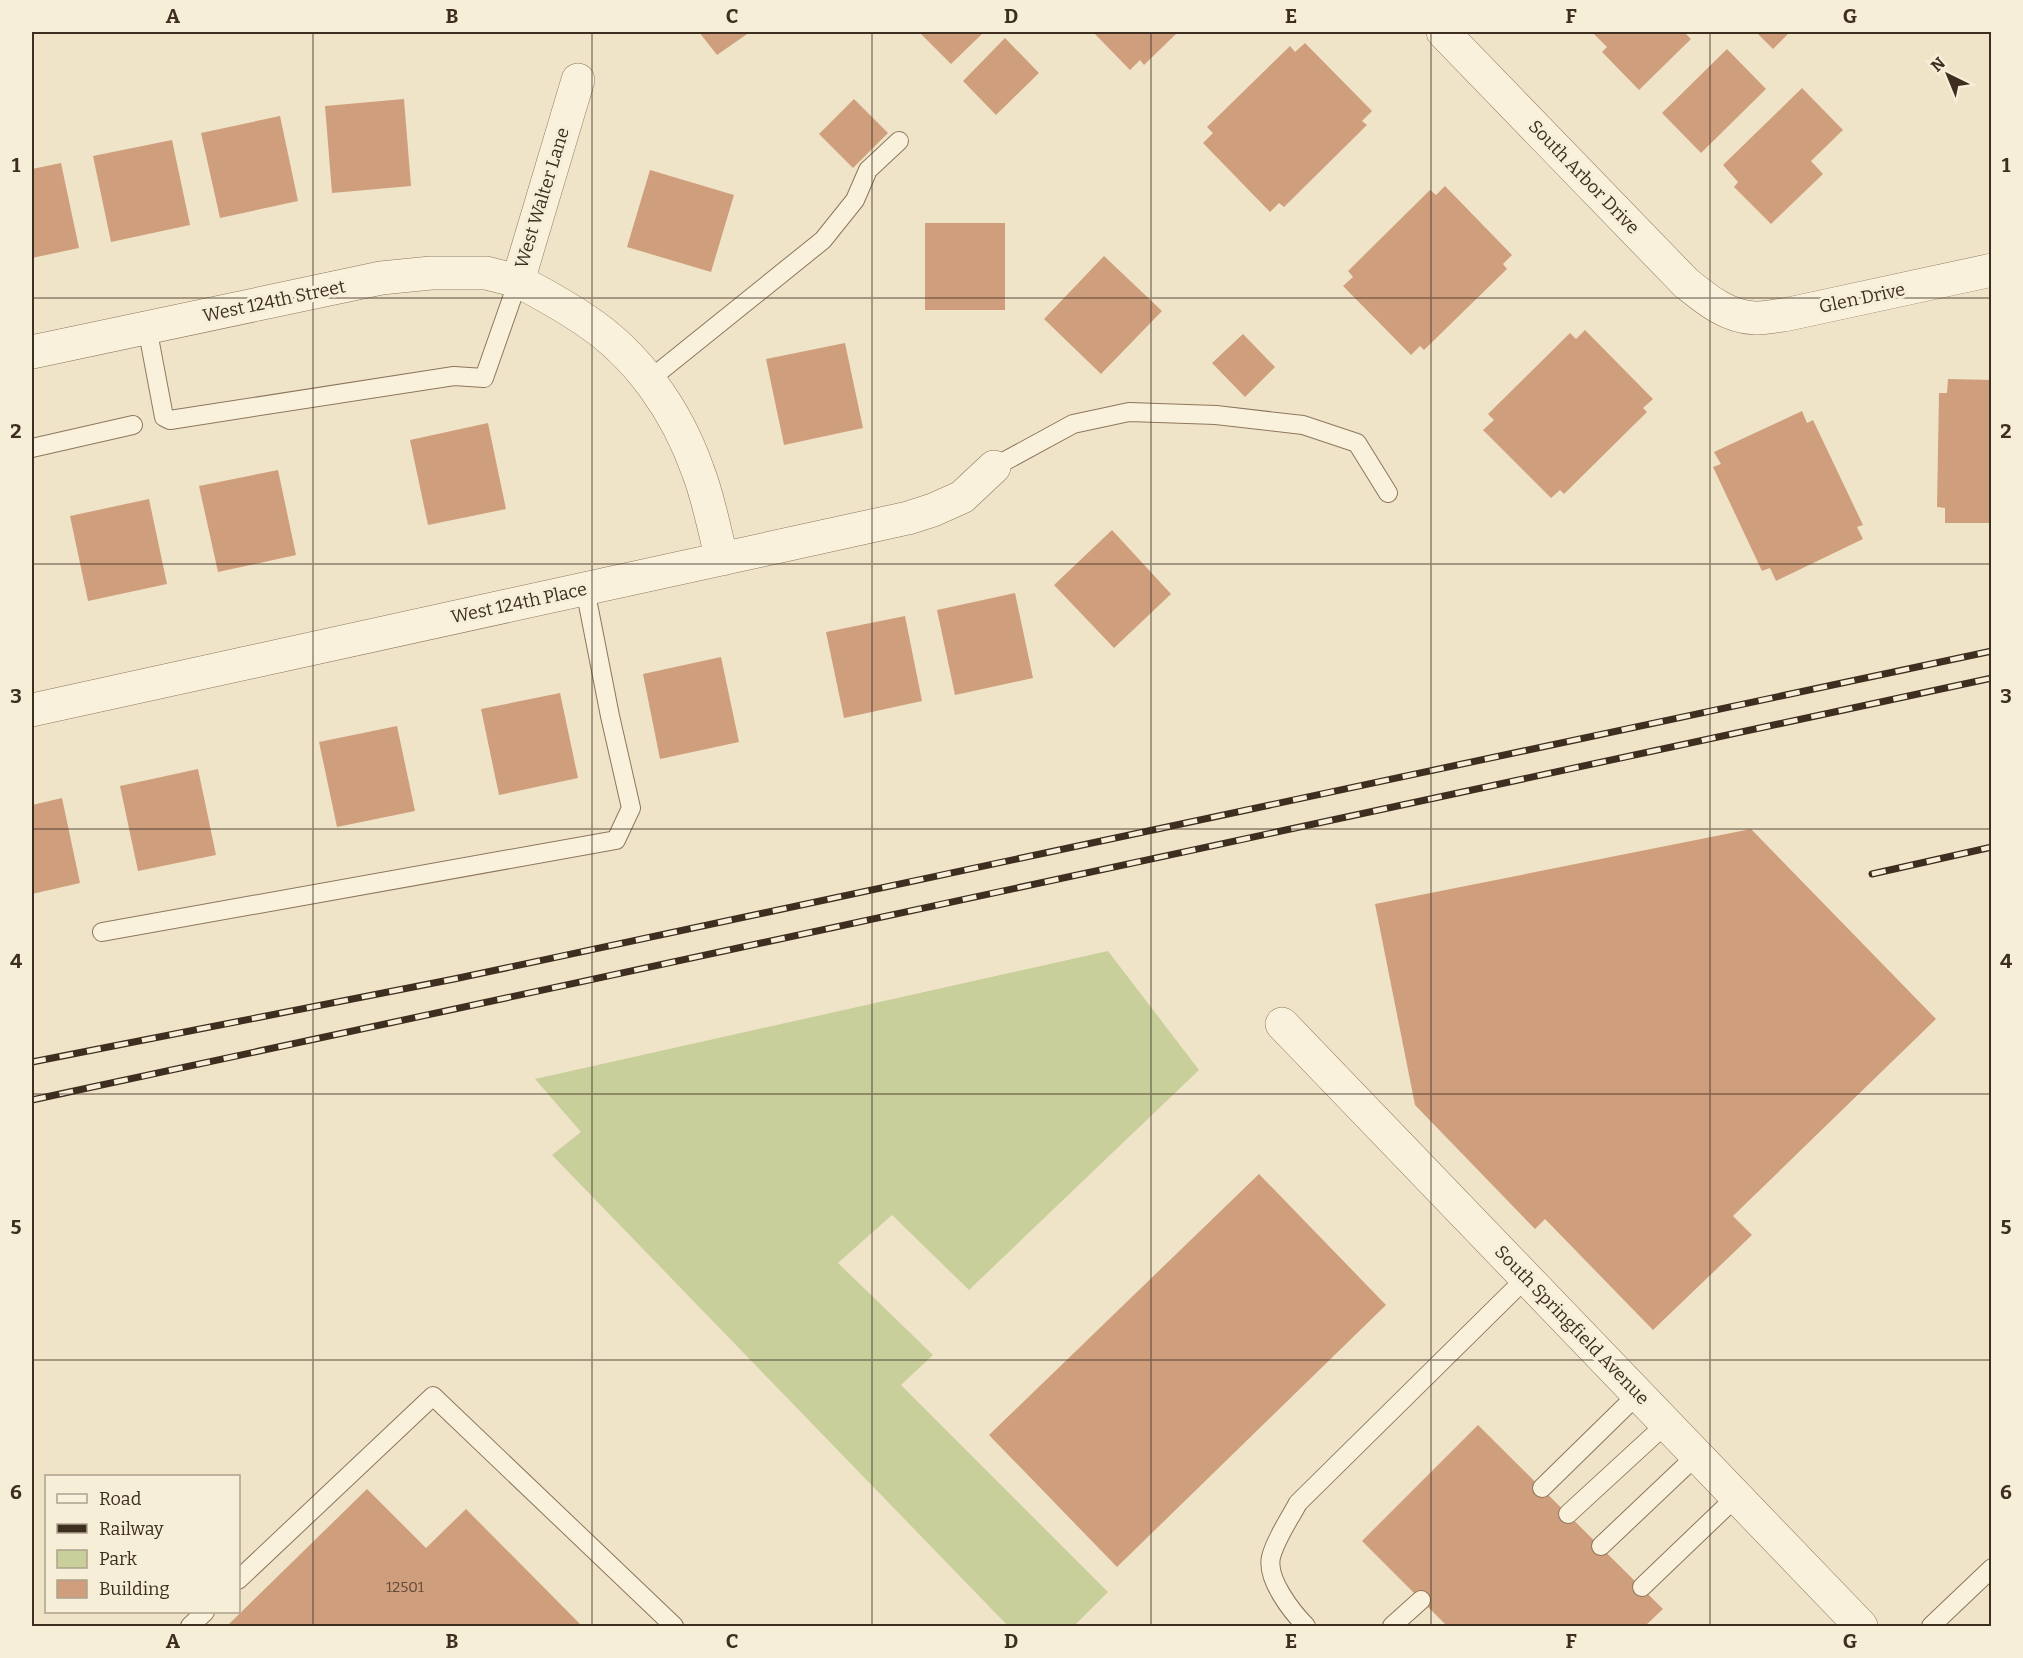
<svg xmlns="http://www.w3.org/2000/svg" width="2023" height="1658" font-family="Bitter,serif">
<style>
.green{fill:#c9cf9b}
.building{fill:#cf9f7d}
.lines{fill:none;stroke-linecap:round;stroke-linejoin:round}
.service-casing{stroke:#8d765c;stroke-width:20}
.minor-casing{stroke:#8d765c;stroke-width:34}
.service{stroke:#faf1dc;stroke-width:18}
.minor{stroke:#faf1dc;stroke-width:33}
.rail-casing{stroke:#3d2e20;stroke-width:7}
.rail{stroke:#f7eed8;stroke-width:4.5;stroke-dasharray:14;stroke-linecap:butt}
.grid{fill:none;stroke:#3d2e20;stroke-width:1.5;stroke-opacity:0.55}
.labels{text-anchor:middle;stroke-width:6;stroke-linejoin:round;paint-order:stroke}
.number-label{font-size:15px;fill:#624a37}
.street-label{font-size:18px;fill:#3d2e20;stroke:#f7eed8}
.neatline{fill:none;stroke:#3d2e20;stroke-width:2}
.grid-label{font-size:20px;text-anchor:middle;font-weight:bold;fill:#3d2e20}
</style>
<rect width="100%" height="100%" fill="#f0e4c8"/>
<path class="green" d="M1108 951 1199 1070 969 1290 892 1215 838 1263 933 1355 901 1385 1108 1592 1074 1626H1008L552 1155 581 1132 535 1079Z"/>
<path class="building" d="M699 32H750L717 55Z
M919 32H984L951 64Z
M1093 32H1178L1144 65 1140 60 1130 70Z
M1592 32H1684L1691 39 1639 90 1602 52 1607 47Z
M1756 32H1790L1773 49Z
M1005 38 1039 73 996 115 963 81Z
M1305 43 1372 111 1362 121 1367 125 1284 207 1279 203 1270 212 1203 143 1213 133 1207 127 1290 46 1295 52Z
M1727 49 1766 89 1701 153 1662 113Z
M1802 88 1843 130 1811 161 1823 174 1771 224 1734 187 1738 182 1723 165Z
M404 99 411 186 332 193 325 106Z
M854 99 888 133 853 168 819 134Z
M280 116 298 201 220 218 201 133Z
M172 140 190 225 111 242 93 156Z
M61 163 79 248 32 258V169Z
M650 170 734 195 711 272 627 247Z
M1445 186 1512 255 1503 264 1507 269 1424 350 1420 346 1411 355 1343 286 1353 277 1348 271 1430 190 1436 195Z
M925 223H1005V310H925Z
M1104 256 1162 311 1101 374 1044 319Z
M1585 330 1653 399 1643 408 1647 412 1564 494 1560 490 1551 498 1483 430 1494 420 1488 414 1570 333 1576 339Z
M1243 334 1275 367 1245 397 1212 363Z
M845 343 863 428 784 445 766 359Z
M1948 379 1992 380V523H1945V508L1937 507 1939 393H1947Z
M1802 411 1807 423 1813 420 1863 525 1857 527 1863 539 1776 581 1770 568 1762 571 1713 467 1721 464 1714 452Z
M488 423 506 509 428 525 410 440Z
M278 470 296 555 218 572 199 486Z
M149 499 167 584 88 601 70 516Z
M1112 530 1171 594 1114 648 1054 585Z
M1015 593 1033 678 955 695 937 610Z
M905 616 922 701 844 718 826 632Z
M721 657 739 742 660 759 643 674Z
M560 693 578 778 499 795 481 709Z
M397 726 415 811 337 827 319 742Z
M198 769 216 855 138 871 120 786Z
M62 798 80 883 32 894V805Z
M1751 829 1936 1019 1733 1216 1752 1235 1653 1330 1545 1219 1535 1229 1415 1105 1375 904Z
M1259 1174 1386 1305 1117 1567 989 1435Z
M1478 1425 1663 1609 1645 1626H1447L1362 1541Z
M367 1489 426 1548 466 1509 582 1626H227Z"/>
<g class="lines">
<g class="service-casing">
<path id="service" d="M147 327 164 417 170 420 454 376 484 378 518 281
M649 380 823 240 855 200 868 170 899 141
M32 448 133 425
M994 467 1073 424 1129 412 1216 415 1303 425 1357 443 1388 493
M102 932 616 840 631 808 610 716 585 589
M1542 1488 1638 1394
M1568 1514 1666 1424
M1601 1546 1697 1455
M238 1580 433 1396 674 1626
M1642 1587 1736 1497
M190 1626 205 1612
M1306 1626C1292 1612 1266 1579 1271 1557 1276 1538 1289 1520 1298 1503L1526 1278
M1392 1626 1421 1600
M1931 1626 1992 1568"/>
</g>
<g class="minor-casing">
<path id="minor" d="M1443 32 1686 283C1706 299 1727 317 1755 318 1764 318 1774 316 1784 315L1992 270
M578 80 518 281C541 293 563 305 585 320 638 355 677 411 698 471 709 499 714 530 722 559
M32 352 381 278 431 273H486L518 281
M32 710 908 518 933 510 962 497 994 467
M1282 1024 1861 1626"/>
</g>
<use href="#service" class="service"/>
<use href="#minor" class="minor"/>
<g class="rail-casing">
<path id="rail" d="M1872 874 1992 847
M32 1062 454 979 1992 651
M32 1100 1992 678"/>
</g>
<use href="#rail" class="rail"/>
</g>
<path class="grid" d="M313 32V1626M592 32V1626M872 32V1626M1151 32V1626M1431 32V1626M1710 32V1626M32 298H1992M32 564H1992M32 829H1992M32 1094H1992M32 1360H1992"/>
<g class="labels">
<g class="number-label">
<text x="405" y="1592">12501</text>
</g>
<g class="street-label">
<text transform="translate(1584 177) rotate(46)" y="6">South Arbor Drive</text>
<text transform="translate(542 198) rotate(-73)" y="6">West Walter Lane</text>
<text transform="translate(1862 298) rotate(-12)" y="6">Glen Drive</text>
<text transform="translate(274 301) rotate(-12)" y="6">West 124th Street</text>
<text transform="translate(519 603) rotate(-12)" y="6">West 124th Place</text>
<text transform="translate(1572 1325) rotate(46)" y="6">South Springfield Avenue</text>
</g>
</g>
<rect width="2023" height="1658" fill="none" stroke="#f7eed8" stroke-width="66"/>
<rect x="45" y="1475" width="195" height="138" fill="#f7eed8" stroke="#ada18e" stroke-width="1.5"/>
<rect x="57" y="1494" width="30" height="9" fill="#faf1dc" stroke="#ada18e" stroke-width="1.5"/>
<text x="99" y="1505" font-size="18" fill="#3d2e20">Road</text>
<rect x="57" y="1524" width="30" height="9" fill="#3d2e20" stroke="#ada18e" stroke-width="1.5"/>
<text x="99" y="1535" font-size="18" fill="#3d2e20">Railway</text>
<rect x="57" y="1550" width="30" height="18" fill="#c9cf9b" stroke="#ada18e" stroke-width="1.5"/>
<text x="99" y="1565" font-size="18" fill="#3d2e20">Park</text>
<rect x="57" y="1580" width="30" height="18" fill="#cf9f7d" stroke="#ada18e" stroke-width="1.5"/>
<text x="99" y="1595" font-size="18" fill="#3d2e20">Building</text>
<g transform="translate(1948 75) rotate(317)" stroke="#f7eed8" stroke-width="4.5" paint-order="stroke">
<path d="M0-4.5L10 22L0 15L-10 22Z" fill="#3d2e20"/>
<text y="-9" font-size="16" font-weight="bold" text-anchor="middle" fill="#3d2e20">N</text>
</g>
<rect x="33" y="33" width="1957" height="1592" class="neatline"/>
<g class="grid-label">
<text x="173" y="23">A</text>
<text x="452" y="23">B</text>
<text x="732" y="23">C</text>
<text x="1011" y="23">D</text>
<text x="1291" y="23">E</text>
<text x="1571" y="23">F</text>
<text x="1850" y="23">G</text>
<text x="16" y="172">1</text>
<text x="2006" y="172">1</text>
<text x="16" y="438">2</text>
<text x="2006" y="438">2</text>
<text x="16" y="703">3</text>
<text x="2006" y="703">3</text>
<text x="16" y="968">4</text>
<text x="2006" y="968">4</text>
<text x="16" y="1234">5</text>
<text x="2006" y="1234">5</text>
<text x="16" y="1499">6</text>
<text x="2006" y="1499">6</text>
<text x="173" y="1648">A</text>
<text x="452" y="1648">B</text>
<text x="732" y="1648">C</text>
<text x="1011" y="1648">D</text>
<text x="1291" y="1648">E</text>
<text x="1571" y="1648">F</text>
<text x="1850" y="1648">G</text>
</g>
</svg>
